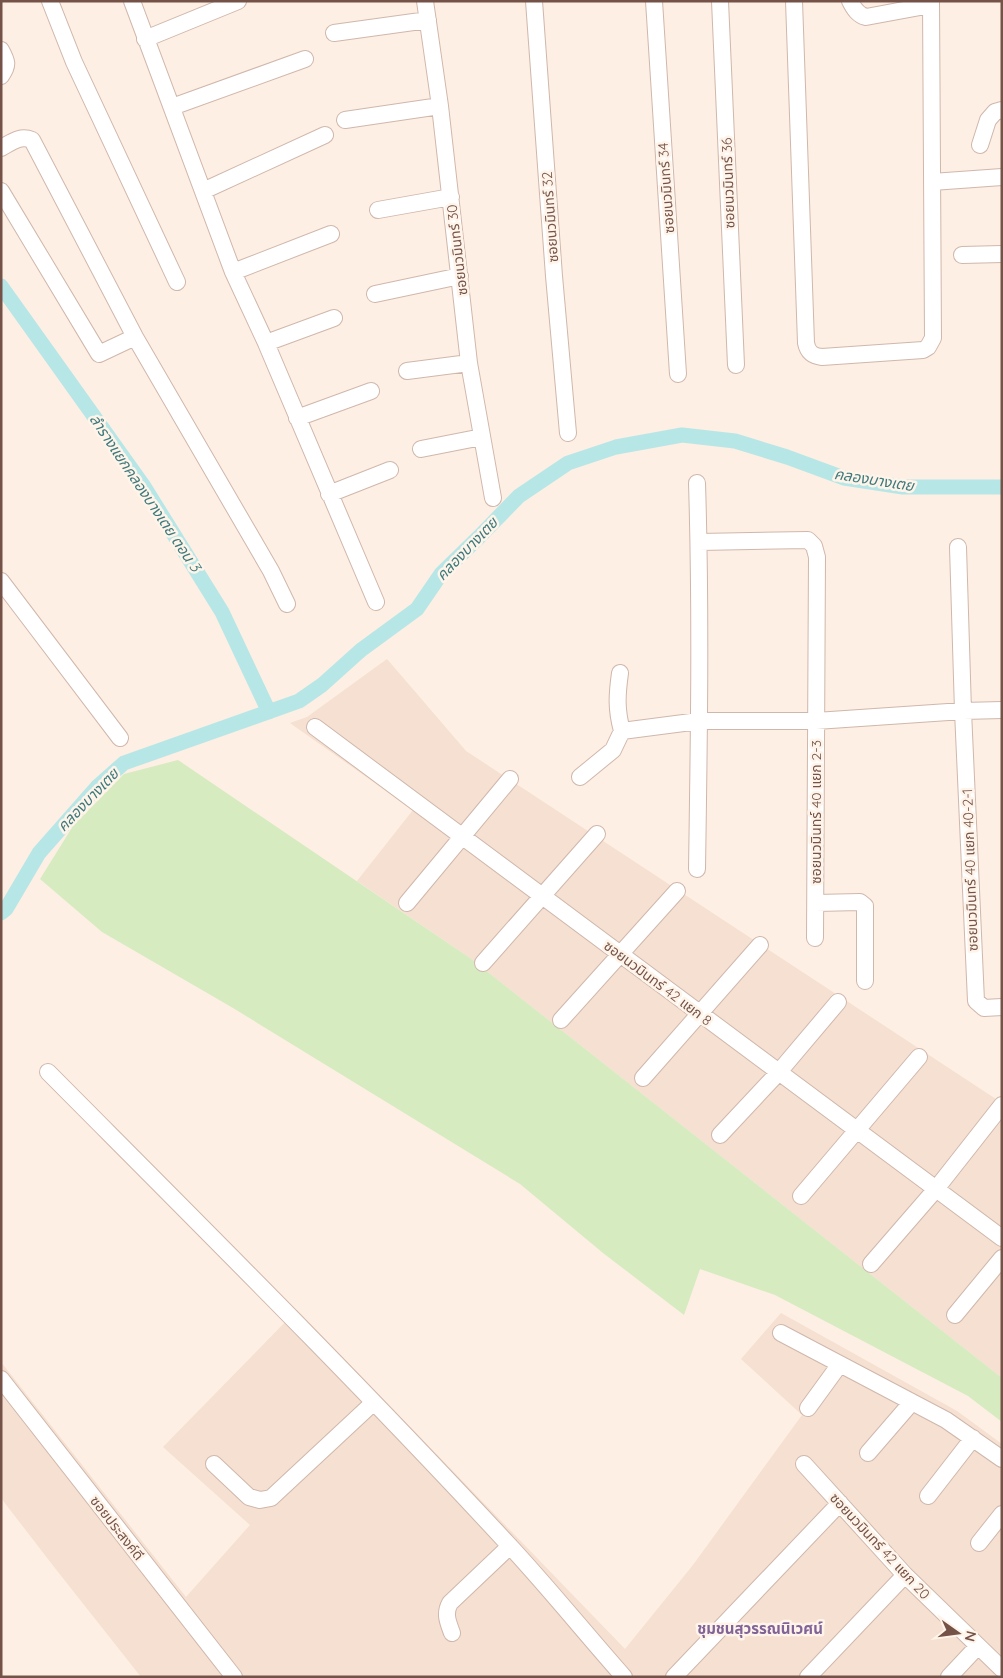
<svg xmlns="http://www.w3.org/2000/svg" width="1003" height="1678" font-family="Quicksand,'Noto Sans Thai',sans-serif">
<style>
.residential{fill:#f5e0d1}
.green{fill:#d7ebc1}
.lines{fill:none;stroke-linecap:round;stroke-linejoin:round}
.canal{stroke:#b7e6e7;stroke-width:15}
.minor-casing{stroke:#d0b7ac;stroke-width:18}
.minor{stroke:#fff;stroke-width:16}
.labels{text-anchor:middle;stroke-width:5;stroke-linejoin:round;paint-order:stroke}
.street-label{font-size:14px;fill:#755248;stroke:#fff4e9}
.water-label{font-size:15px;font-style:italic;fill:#3c797c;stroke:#fff4e9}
.neighbourhood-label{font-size:15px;font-weight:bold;fill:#806399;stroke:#fff4e9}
</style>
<rect width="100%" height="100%" fill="#fdefe3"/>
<path class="residential" d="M387 659 466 751 1002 1103V1378L470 958 357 881 413 810 290 723 307 717Z
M297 1310 625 1649 693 1565 802 1415 741 1359 781 1313 957 1411 1002 1444V1677H141L51 1563 1 1498V1362L186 1597 250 1525 163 1447Z"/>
<path class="green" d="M178 760 470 958 1002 1378V1422L968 1396 775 1295 700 1269 684 1315 603 1253 520 1184 233 1008 102 932 40 879 73 826 124 774Z"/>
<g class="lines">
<path class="canal" d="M1 286 143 485 222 612 269 712
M1 913 6 909 39 853 98 786 124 763 299 701 322 685 361 650 417 609 441 574 478 538 519 496 568 463 616 447 682 435 735 441 787 457 844 478 903 487H1002"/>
<g class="minor-casing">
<path id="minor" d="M50 1 74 62 177 282
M132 1 233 272 266 343 376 602
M425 1 440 106 469 363 493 498
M534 1 554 276 568 433
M654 1 678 374
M720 1 736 365
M794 1 806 343C808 353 813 356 822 357L923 350 928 347 933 338 931 1
M850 1C854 9 858 15 866 17L931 5
M334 33 428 20
M145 39 238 1
M1 50C7 61 9 65 1 76
M172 107 305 59
M345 120 440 106
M980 145 988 120 995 112 1002 110
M1 148C12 142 20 135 32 140L135 337 271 571 287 604
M932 182 1002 177
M1 191 99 354 135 337
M203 191 325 135
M378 210 451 197
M962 255 1002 254
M233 272 331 234
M375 294 460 276
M266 343 334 318
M407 371 469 363
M297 418 371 391
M421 449 482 437
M329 494 390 470
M699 542 808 540 814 546 817 557 815 938
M958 547 963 711 976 1001 984 1008 1002 1007
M1 581 120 738
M315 727 1002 1238
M622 731 699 721H816L963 711 1002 710
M580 777 613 750 622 731C616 709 617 695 620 673
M697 869C699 740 701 611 697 483
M407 903 510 779
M816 903 860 902 865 906V981
M483 963 597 834
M561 1020 677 891
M48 1072C203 1228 359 1383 508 1544 548 1587 585 1633 624 1677
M643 1078 760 945
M720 1135 778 1073 838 1002
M801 1196 919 1057
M871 1264 936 1189 1002 1105
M955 1315 1002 1258
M781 1333 946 1420 1002 1459
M1 1379 234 1677
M808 1408 840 1364
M868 1453 912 1402
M214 1464 249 1497 260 1500 271 1498 373 1403
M804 1464 905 1575 1002 1669
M928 1496 973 1438
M979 1543 1002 1514
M452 1633C448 1622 444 1614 450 1603L510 1546
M674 1677 840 1503
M808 1677 905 1575
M949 1677 978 1646"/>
</g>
<use href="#minor" class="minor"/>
</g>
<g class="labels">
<g class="street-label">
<text transform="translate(728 183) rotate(-92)" y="5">ซอยนวมินทร์ 36</text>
<text transform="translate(666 188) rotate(-94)" y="5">ซอยนวมินทร์ 34</text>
<text transform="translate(550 217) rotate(-94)" y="5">ซอยนวมินทร์ 32</text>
<text transform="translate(457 250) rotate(-97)" y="5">ซอยนวมินทร์ 30</text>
<text transform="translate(816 812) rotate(-90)" y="5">ซอยนวมินทร์ 40 แยก 2-3</text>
<text transform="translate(970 870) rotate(-92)" y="5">ซอยนวมินทร์ 40 แยก 40-2-1</text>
<text transform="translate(658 983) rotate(37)" y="5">ซอยนวมินทร์ 42 แยก 8</text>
<text transform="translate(117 1528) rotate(52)" y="5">ซอยประสงค์ดี</text>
<text transform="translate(880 1546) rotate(47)" y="5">ซอยนวมินทร์ 42 แยก 20</text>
</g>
<g class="water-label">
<text transform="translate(874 480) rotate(9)" y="5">คลองบางเตย</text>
<text transform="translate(145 493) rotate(56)" y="5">ลำรางแยกคลองบางเตย ตอน 3</text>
<text transform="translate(467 549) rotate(-46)" y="5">คลองบางเตย</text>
<text transform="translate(88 800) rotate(-46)" y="5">คลองบางเตย</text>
</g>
<g class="neighbourhood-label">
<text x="760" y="1634">ชุมชนสุวรรณนิเวศน์</text>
</g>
</g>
<rect width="1003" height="1678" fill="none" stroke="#755248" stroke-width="5"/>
<g transform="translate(958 1633) rotate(104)" stroke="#fff4e9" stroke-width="4" paint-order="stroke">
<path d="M0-4L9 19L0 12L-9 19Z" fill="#755248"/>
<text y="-8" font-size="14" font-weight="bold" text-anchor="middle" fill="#755248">N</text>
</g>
</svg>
